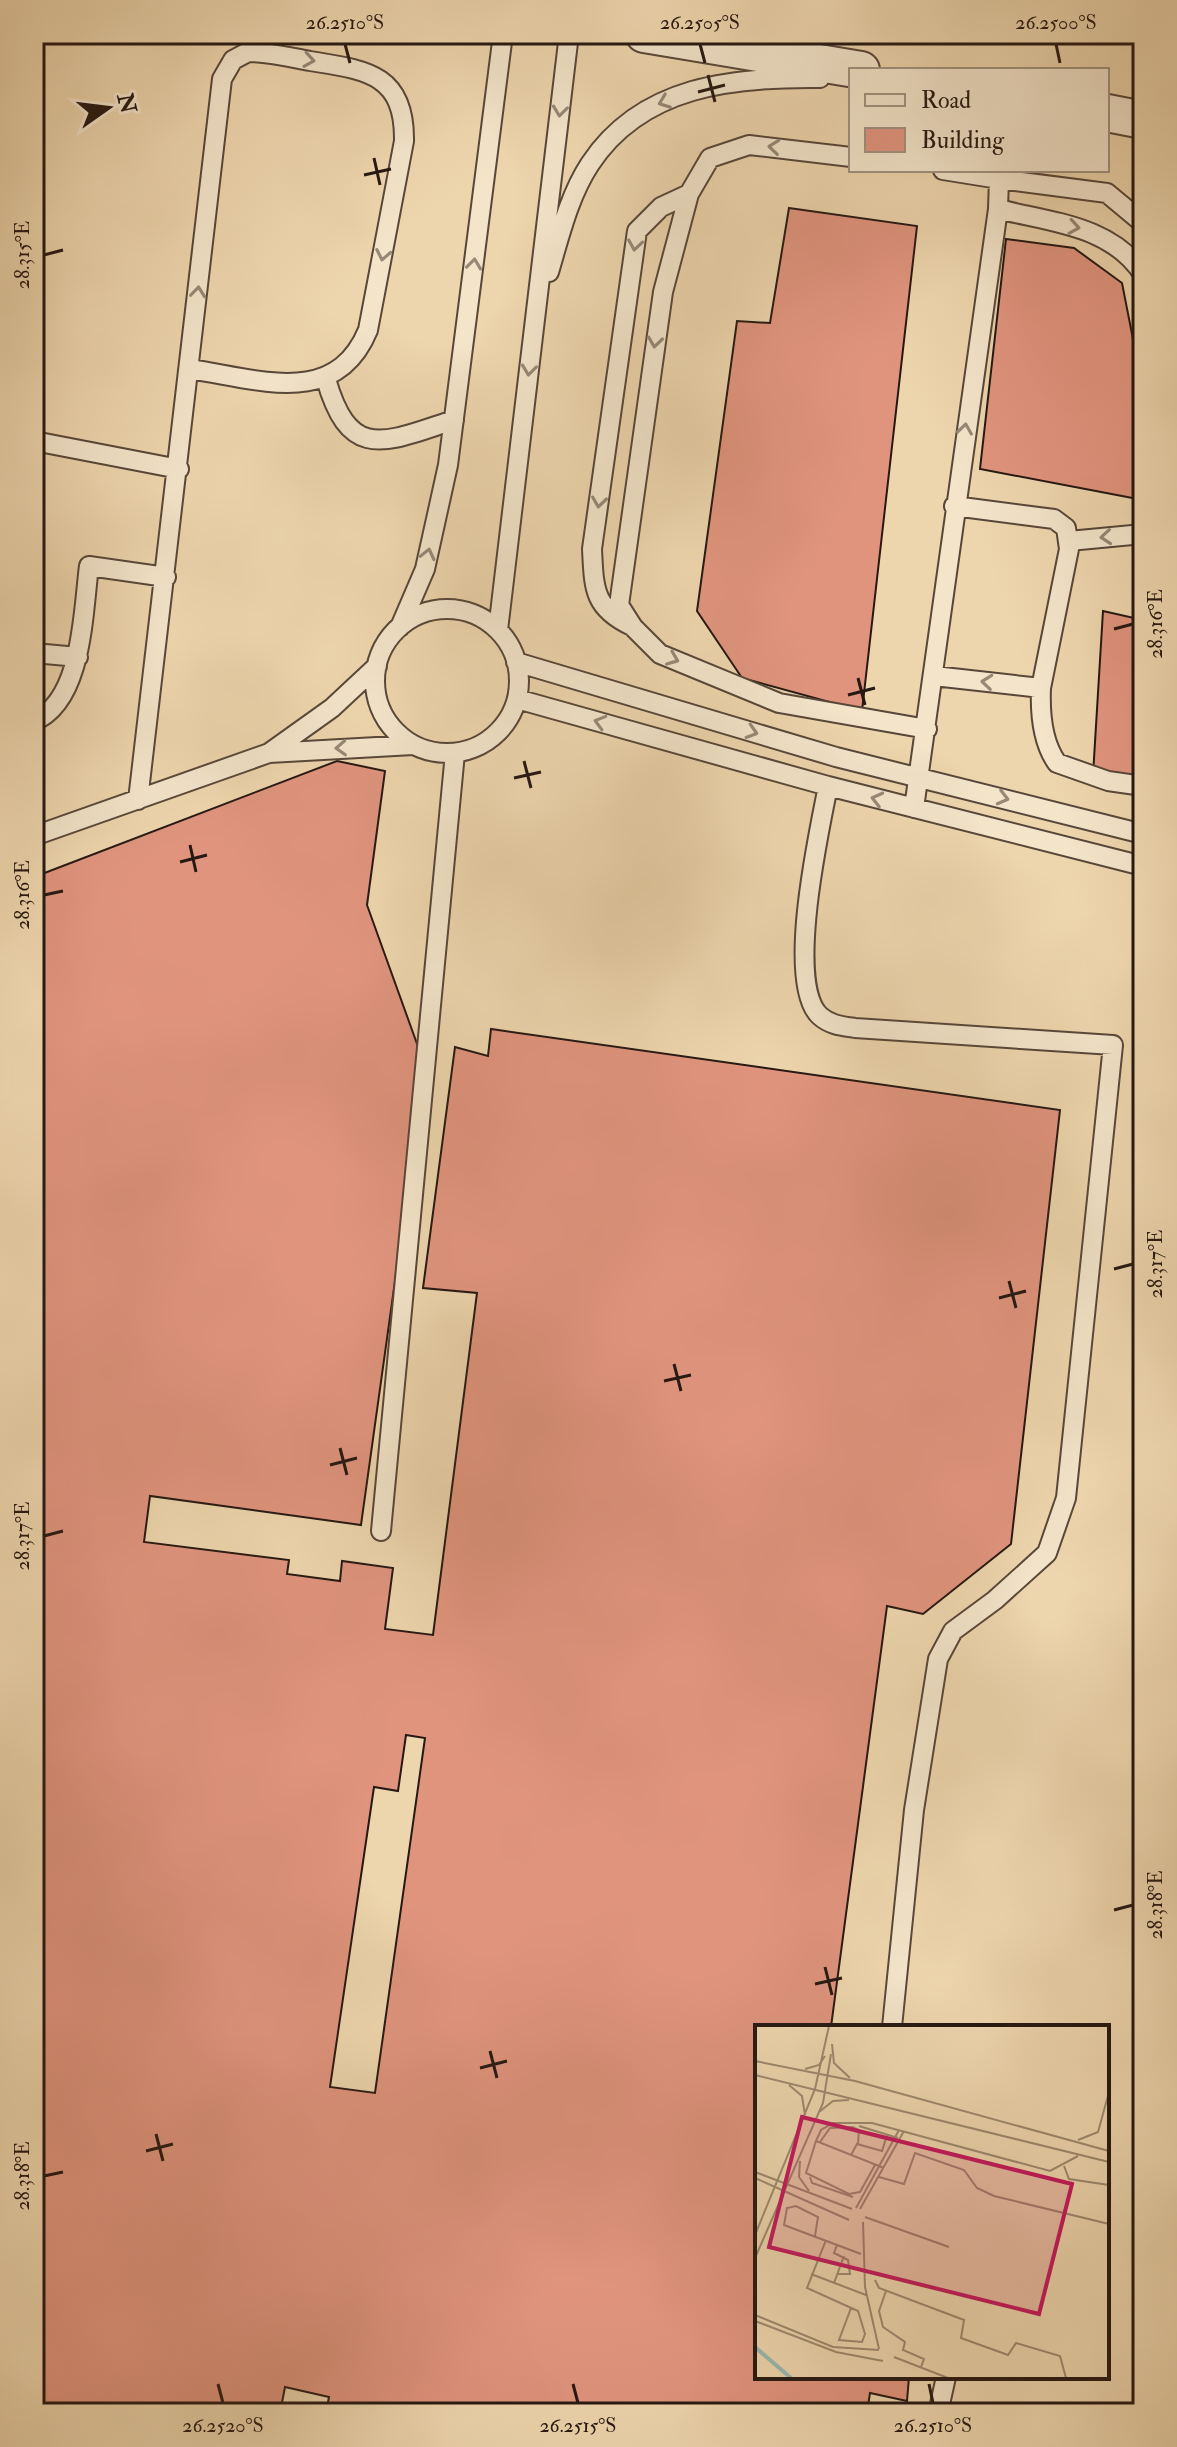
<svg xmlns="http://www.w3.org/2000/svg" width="1177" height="2447" font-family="'IM FELL Double Pica',serif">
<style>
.building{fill:#e0947e;stroke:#261812;stroke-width:2;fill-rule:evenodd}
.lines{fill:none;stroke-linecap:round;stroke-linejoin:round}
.service-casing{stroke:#584739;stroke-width:22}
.minor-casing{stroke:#584739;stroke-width:40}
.service{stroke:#f3e4ca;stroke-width:18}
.minor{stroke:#f3e4ca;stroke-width:36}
.oneway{stroke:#978877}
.ticks{fill:none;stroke:#261812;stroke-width:3}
.inset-river{fill:none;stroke:#99b8ad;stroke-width:4}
.inset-road{fill:none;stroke:#9d896f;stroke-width:2}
.view{fill:#c2185b;fill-opacity:0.15;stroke:#c2185b;stroke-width:4}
.inset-edge{fill:none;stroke:#261812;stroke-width:4}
.neatline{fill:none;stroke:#261812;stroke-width:3}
.ticks-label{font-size:20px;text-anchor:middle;fill:#261812}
</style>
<rect width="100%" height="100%" fill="#edd5ad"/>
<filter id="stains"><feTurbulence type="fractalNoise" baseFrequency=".0025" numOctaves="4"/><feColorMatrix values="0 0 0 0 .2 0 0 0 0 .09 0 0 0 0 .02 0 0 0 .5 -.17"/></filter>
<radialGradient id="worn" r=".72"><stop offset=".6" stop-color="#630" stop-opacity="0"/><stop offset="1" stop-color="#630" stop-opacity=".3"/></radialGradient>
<path class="building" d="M789 208 917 226 862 711 742 678 697 611 737 321 770 323Z
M1006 239 1074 248 1122 283 1143 390V500L980 469Z
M1103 611 1143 620V784L1093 775Z
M337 761 385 771 367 905 425 1066 361 1525 150 1496 144 1542 289 1560 287 1574 340 1581 342 1561 393 1568 385 1629 433 1635 477 1293 423 1288 455 1047 488 1056 491 1029 1060 1110 1011 1544 923 1614 887 1606 831 2027H757V2377H909L907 2401 870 2393 867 2413H326L329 2397 285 2387 280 2413H34V877ZM406 1735 425 1738 375 2093 330 2087 374 1787 398 1791Z"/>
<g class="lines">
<g class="service-casing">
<path id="service" d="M851 157 749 145 710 158 689 194 663 292 619 605 633 627 660 654 779 703 927 729
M943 170 999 179
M998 209C1049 222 1111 225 1143 274
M549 272C560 235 569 196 590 164 642 85 734 77 820 78
M326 379C350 463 385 442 454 420
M34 441 179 469
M954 506 1054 519 1066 528 1069 549 1041 688C1040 712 1042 742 1057 763L1108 781 1143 786
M1069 541 1143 534
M375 681a72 72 0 1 1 144 0a72 72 0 1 1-144 0Z
M632 626C593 608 594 588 592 549L637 231 661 207 689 194
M400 627 425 569 448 465 503 34
M498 630 569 34
M34 653 78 657
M516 662 836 757 1143 834
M934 676 1041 688
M517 699 828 786 1143 866
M34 721C83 701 83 611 89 566L166 577
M269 753 332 708 377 666
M828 786C819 832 785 984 820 1016 830 1025 842 1026 855 1028L1113 1045 1066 1498 1047 1553 995 1600 953 1631 938 1659 914 1810 892 2027
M138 800 222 79 233 60 248 52C268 52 289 57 310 61 365 70 405 73 404 141L368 330C335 410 256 378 189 369
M914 808 998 209 999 179 1107 193 1143 223
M34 836 269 753 413 745
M381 1531 455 753
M938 2413 946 2377"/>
</g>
<g class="minor-casing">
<path id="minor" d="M644 34 861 70
M1107 113 1143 120"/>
</g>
<use href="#service" class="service"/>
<use href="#minor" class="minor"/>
</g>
<defs><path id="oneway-chevron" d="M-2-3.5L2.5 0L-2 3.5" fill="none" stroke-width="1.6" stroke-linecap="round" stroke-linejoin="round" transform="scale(2)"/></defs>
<g class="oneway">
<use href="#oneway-chevron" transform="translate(309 60) rotate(9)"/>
<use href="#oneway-chevron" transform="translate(664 102) rotate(159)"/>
<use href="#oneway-chevron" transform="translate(560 111) rotate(97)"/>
<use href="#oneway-chevron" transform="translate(774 147) rotate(-174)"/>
<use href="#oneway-chevron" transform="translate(1074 227) rotate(9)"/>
<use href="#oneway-chevron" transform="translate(635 245) rotate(99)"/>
<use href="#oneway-chevron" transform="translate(383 255) rotate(101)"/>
<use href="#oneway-chevron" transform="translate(474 264) rotate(-83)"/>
<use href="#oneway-chevron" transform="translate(198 292) rotate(-84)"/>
<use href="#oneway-chevron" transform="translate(655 342) rotate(98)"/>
<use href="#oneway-chevron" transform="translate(529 370) rotate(97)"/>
<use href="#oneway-chevron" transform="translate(965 429) rotate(-82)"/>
<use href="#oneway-chevron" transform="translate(599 502) rotate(98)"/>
<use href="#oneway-chevron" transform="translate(1106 537) rotate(175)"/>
<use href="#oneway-chevron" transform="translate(428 554) rotate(-77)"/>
<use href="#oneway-chevron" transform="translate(673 659) rotate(22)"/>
<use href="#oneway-chevron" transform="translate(987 682) rotate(-174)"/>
<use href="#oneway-chevron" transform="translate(600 722) rotate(-164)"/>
<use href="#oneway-chevron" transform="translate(752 732) rotate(17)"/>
<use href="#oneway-chevron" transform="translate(341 748) rotate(177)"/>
<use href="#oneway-chevron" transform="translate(1003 798) rotate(14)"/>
<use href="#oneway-chevron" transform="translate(877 799) rotate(-166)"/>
</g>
<path class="ticks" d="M345 44 350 63M700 44 705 63M1056 44 1060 63M708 75 715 102M698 92 725 85M374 158 380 185M364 175 391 169M44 255 63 250M1114 629 1133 624M858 678 865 705M848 695 875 688M524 761 531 788M514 778 541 772M190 845 196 872M180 862 207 855M44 895 63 891M1114 1269 1133 1264M1009 1281 1016 1308M999 1298 1026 1291M674 1364 681 1391M664 1381 691 1375M340 1448 347 1475M330 1465 357 1458M44 1536 63 1531M1114 1910 1133 1905M825 1967 832 1995M815 1984 842 1978M490 2051 497 2078M480 2068 507 2061M156 2134 163 2161M146 2151 173 2144M44 2176 63 2172M218 2384 223 2403M573 2384 578 2403M929 2384 933 2403"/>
<g transform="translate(755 2025)">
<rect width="354" height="354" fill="#edd5ad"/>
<path class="inset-river" d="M0 322 36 353"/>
<path class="inset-road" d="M77 19 79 38 95 53M0 36 100 56 354 126M50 44 64 40 70 31M0 50 354 137M34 60 47 71 50 90M64 87 78 76 94 75M104 101 143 113M323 115 343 107 354 67M61 116 51 148 94 169 105 167 120 140M65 117 75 103 98 102 104 105 103 119M96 130 102 119 127 126 132 110M45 136 44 152 54 166M309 141 314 154 354 160M129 143 61 116 66 105 78 98H117L295 146 323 131M0 147 97 184M55 152 57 158 98 172M124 152 149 159 160 128 209 145 222 163 239 171 354 199M0 153 94 195M101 183 144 105M105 184 149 106M110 192 194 222M108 197 110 262 124 324M0 210 60 64 74 1M60 211 63 192 41 181 32 183 29 200 106 229M71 215 52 263 103 286 110 309 107 317 84 315 96 283M82 220 79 228 93 235 95 249H83M0 233 68 78 76 29M56 249 111 270M120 255 124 263 209 295 206 313 253 330 261 318 305 331 311 353M79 258 89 231M131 266 124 286 128 302 150 317 148 325 169 334 166 342M0 290 78 322 124 325M0 296 81 327 128 336M139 332 193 353"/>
<path class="view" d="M47 92 317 159 284 289 14 222Z"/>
<rect width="354" height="354" class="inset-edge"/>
</g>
<rect width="1177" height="2447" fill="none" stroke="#edd5ad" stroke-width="88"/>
<rect x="849" y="68" width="260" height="104" fill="#f3e4ca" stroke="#a19280" stroke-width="2"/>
<rect x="865" y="94" width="40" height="12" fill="#f3e4ca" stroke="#a19280" stroke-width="2"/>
<text x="921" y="108" font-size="24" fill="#261812">Road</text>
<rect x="865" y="128" width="40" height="24" fill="#e0947e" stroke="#a19280" stroke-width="2"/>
<text x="921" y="148" font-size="24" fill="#261812">Building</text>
<g transform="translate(108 108) rotate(76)" stroke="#f3e4ca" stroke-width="6" paint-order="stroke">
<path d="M0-6L14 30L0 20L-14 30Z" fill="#261812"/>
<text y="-12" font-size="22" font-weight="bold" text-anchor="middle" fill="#261812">N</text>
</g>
<rect x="44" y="44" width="1089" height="2359" class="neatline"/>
<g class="ticks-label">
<text x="345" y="29">26.2510°S</text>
<text x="700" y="29">26.2505°S</text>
<text x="1056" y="29">26.2500°S</text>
<text transform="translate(22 255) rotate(-90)" y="7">28.315°E</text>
<text transform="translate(1155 624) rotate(-90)" y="7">28.316°E</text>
<text transform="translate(22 895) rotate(-90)" y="7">28.316°E</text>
<text transform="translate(1155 1264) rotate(-90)" y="7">28.317°E</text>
<text transform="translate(22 1536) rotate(-90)" y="7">28.317°E</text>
<text transform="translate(1155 1905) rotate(-90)" y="7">28.318°E</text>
<text transform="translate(22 2176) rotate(-90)" y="7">28.318°E</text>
<text x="223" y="2432">26.2520°S</text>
<text x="578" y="2432">26.2515°S</text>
<text x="933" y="2432">26.2510°S</text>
</g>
<rect width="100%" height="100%" filter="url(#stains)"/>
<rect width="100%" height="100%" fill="url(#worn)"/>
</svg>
